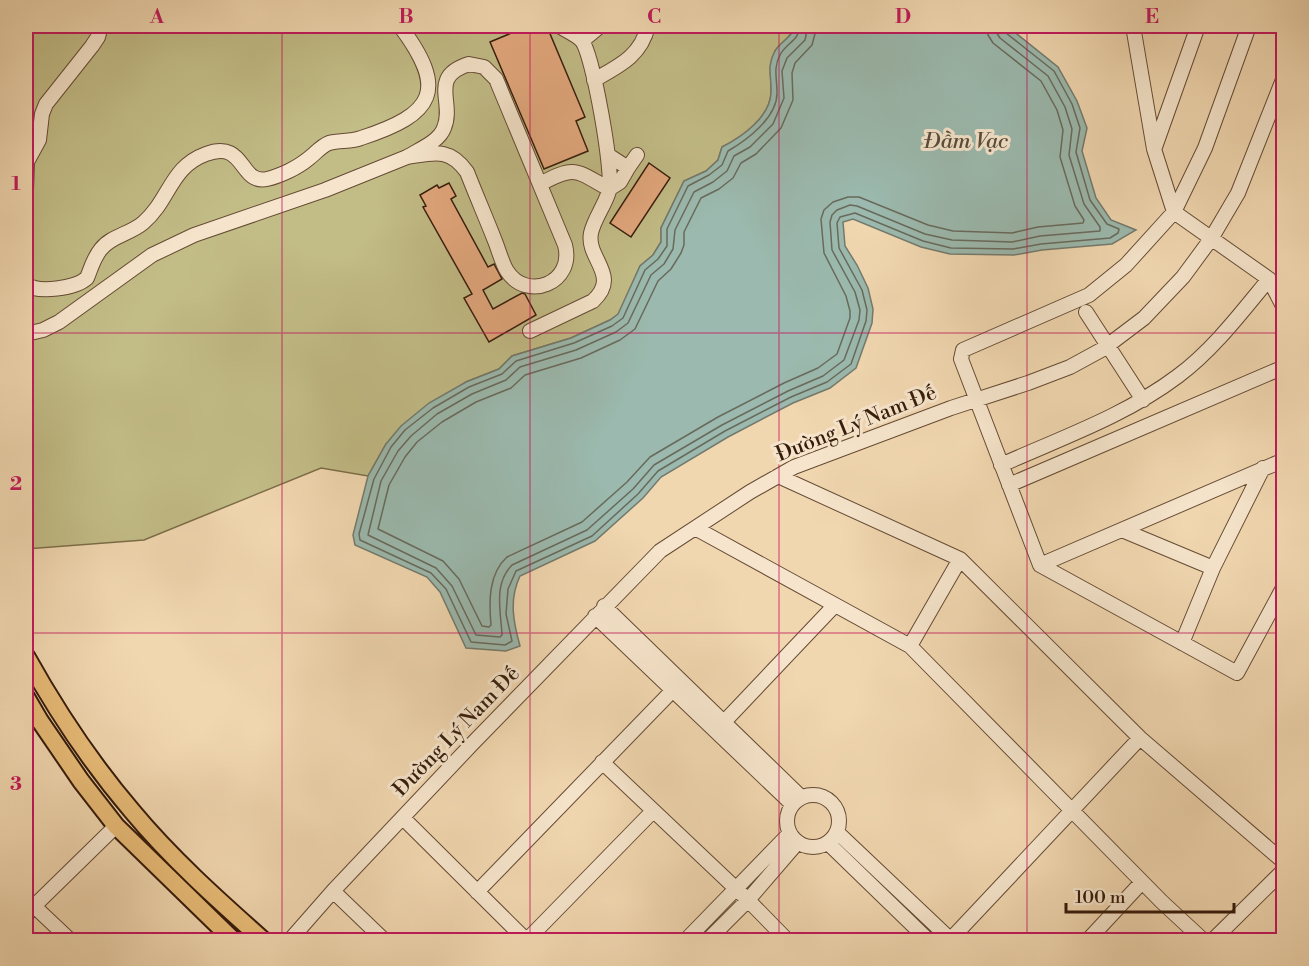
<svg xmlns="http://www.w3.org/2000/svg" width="1309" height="966" font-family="'Libre Bodoni',serif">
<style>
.grass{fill:#c2bc86;stroke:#7c6c48;stroke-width:1.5}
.water{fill:#9bb9ae;stroke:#737a6d;stroke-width:1.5}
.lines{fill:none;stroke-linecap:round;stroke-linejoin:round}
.shore{stroke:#686a5c;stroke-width:1.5}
.building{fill:#e3a77d;stroke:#361c0b;stroke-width:1.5}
.minor-casing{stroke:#654b34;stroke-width:16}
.major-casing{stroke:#361c0b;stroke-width:20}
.minor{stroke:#f6e5cc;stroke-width:14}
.major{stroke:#e8bc78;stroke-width:16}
.grid{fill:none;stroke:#c2185b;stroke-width:1.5;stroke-opacity:0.55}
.labels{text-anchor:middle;stroke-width:6;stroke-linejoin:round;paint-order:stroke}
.street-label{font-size:21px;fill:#361c0b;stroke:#f6e5cc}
.water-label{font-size:22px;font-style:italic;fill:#544b3c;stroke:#f6e5cc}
.neatline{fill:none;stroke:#c2185b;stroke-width:2}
.grid-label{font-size:20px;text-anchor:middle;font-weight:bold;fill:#c2185b}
</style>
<rect width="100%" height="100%" fill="#f1d7b0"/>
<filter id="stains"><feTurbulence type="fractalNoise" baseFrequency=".00333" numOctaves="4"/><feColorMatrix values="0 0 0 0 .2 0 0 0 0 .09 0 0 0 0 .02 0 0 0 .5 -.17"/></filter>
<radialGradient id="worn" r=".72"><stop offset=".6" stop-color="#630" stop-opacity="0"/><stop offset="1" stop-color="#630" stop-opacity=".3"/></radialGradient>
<path class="grass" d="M26 26H795C792 38 781 41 775 51 767 66 772 77 771 93 770 117 742 137 722 147L718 160 706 171 684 181 661 228V242L653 255 640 266 619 314 610 320 571 338 512 356 499 369 466 382 386 444 368 476 321 468 144 540 26 549Z"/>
<path class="water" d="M795 26H1007L1058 67 1077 101 1087 128 1082 151 1096 198 1111 220 1136 230 1112 244 1042 250 1014 255 950 254 921 247 853 219 843 222 845 246 857 265 868 288 873 309 872 323 856 368 830 388 793 403 728 437 661 477 643 498 595 541 520 576C509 599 513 621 520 646L506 651 466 648 440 592 427 577 355 545 353 535 368 476 386 444 401 426 429 403 466 382 499 369 512 356 571 338 610 320 618 314 640 266 653 255 661 242V228L684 181 706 171 718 160 722 147C742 137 770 117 771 93 772 77 766 67 775 51 781 41 792 38 795 26Z"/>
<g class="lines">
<path class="shore" d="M800 26C799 41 786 43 780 55 773 68 777 78 777 92 778 117 747 140 728 151L722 165 709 175 688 186 667 229V246L658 259 645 270 623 318 612 326 574 343 516 361 502 374 469 387 433 408 405 430 391 447 374 479 359 534 360 540 431 573 446 589 471 642 505 645 512 641 506 614 508 589 516 571 592 536 638 494 658 471 725 431 791 397 827 382 851 364 866 321 867 310 862 290 839 248 837 223 840 217 855 213 923 241 951 248 1013 249 1041 244 1110 238 1118 233 1119 229 1107 224 1090 200 1076 152 1080 128 1072 104 1054 71 1006 33 1003 26
M808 26 805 40 787 58 782 71 784 98 773 124 750 147 734 156 727 171 713 182 694 192 675 230 673 249 664 264 651 275 628 323 616 332 576 350 520 367 506 380 472 394 437 414 411 436 398 451 381 481 368 535 436 568 452 586 476 635 500 637 502 635C501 612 493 584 512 565L587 530 633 489 654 465 722 425 788 391 823 376 844 360 859 320 860 310 855 292 832 250 830 222 832 215 837 210 850 205 857 206 925 234 952 240 1012 242 1040 236 1100 231V227L1084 204 1069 155 1072 129 1065 107 1048 76 1000 38 996 32V26
M817 26 812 45 795 63 792 73 793 100 781 128 756 154 741 163 733 178 719 189 701 198 684 232V245L681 253 671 269 658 281 635 329 620 340 581 358 525 375 511 388 476 402 442 422 417 442 405 457 389 485 378 529 443 561 459 579 482 626 489 627 491 625C489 603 488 574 507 557L582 522 627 482 650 457 718 417 784 383 818 368 837 354 850 318V311L846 296 824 253 821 219 824 210 833 202 848 197H859L928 225 953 231 1012 233 1038 227 1083 223 1084 220 1075 206 1060 157 1063 130 1057 110 1041 81 993 43 988 35 987 26"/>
</g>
<path class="building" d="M528 26H536L539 32 548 29 585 117 576 121 588 151 544 169 490 42Z
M649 163 670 178 631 237 610 223Z
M449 183 456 196 451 199 488 267 494 264 502 279 483 290 493 309 522 293 525 294 536 315 489 342 464 298 472 294 423 207 426 206 420 195 437 185 439 188Z"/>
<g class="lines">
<g class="minor-casing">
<path id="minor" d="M1133 26 1154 149 1174 212 1269 279 1284 308
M1249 26 1205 148 1174 212 1126 265 1089 295 963 350 961 359 1040 565 1237 673 1284 586
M582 41 600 26
M469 64 484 67 496 79 565 245C575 283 527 302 507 271 502 263 499 251 495 241 486 218 476 195 467 172 449 147 434 153 407 157 418 150 439 142 444 128 455 102 428 77 469 64Z
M594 80C619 66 641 56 648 26
M1155 147 1198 26
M628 168 637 155
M540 184C576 165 575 170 609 189L620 182 628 168 608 155
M26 191 27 162 39 140 42 114 46 104 92 46 98 37 101 26
M26 284C38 294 76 288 87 278 91 268 94 257 101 249 111 236 130 234 143 223 170 200 170 167 206 154 246 139 239 185 267 179 280 176 297 168 308 159 315 154 321 146 329 143 339 140 351 142 361 138 435 114 448 90 400 26
M1086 312 1143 400
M530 331 593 301C621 275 586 259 591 233 594 219 605 205 609 191 614 173 593 55 582 41 577 35 565 30 559 26
M26 334 43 330 59 322 152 255 194 235 325 190 407 157
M1001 465C1061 438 1125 416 1178 376 1213 350 1241 313 1269 279
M778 476 960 559 1140 738 1284 862
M1009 485 1284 367
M695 528 910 646 1162 902 1203 940
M1122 530 1213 568
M1040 565 1284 460
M604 606 801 797
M595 616 792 804
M1182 643 1213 568 1263 468
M910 646 960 559
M724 722 835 605
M602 762 748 900 787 940
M787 821a26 26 0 1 1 52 0a26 26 0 1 1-52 0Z
M403 818 526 940
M838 833 951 940
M828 843 928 940
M333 891 384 940
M477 892 672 691
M34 906 70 940
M26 914 116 826
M290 940 333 891 472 744 660 551 750 492 794 467 951 408 1028 383 1070 367 1103 349 1144 318 1183 277 1211 239 1238 193 1284 77
M527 940 653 811
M686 940 790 833
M708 940 748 900 798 842
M950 940 1140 738
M1088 940 1142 882
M1213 940 1284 870"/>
</g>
<g class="major-casing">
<path id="major" d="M26 656C56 710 91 763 132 811 171 858 218 900 263 940
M26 697 40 721 81 781 116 826 233 940"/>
</g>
<use href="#minor" class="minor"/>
<use href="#major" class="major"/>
</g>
<path class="grid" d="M282 26V940M530 26V940M779 26V940M1027 26V940M26 333H1284M26 633H1284"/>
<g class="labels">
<g class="street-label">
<text transform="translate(856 423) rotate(-22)" y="7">Đường Lý Nam Đế</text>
<text transform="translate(456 731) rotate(-46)" y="7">Đường Lý Nam Đế</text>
</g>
<g class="water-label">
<text x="966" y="148">Đầm Vạc</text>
</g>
</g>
<rect width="1309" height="966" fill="none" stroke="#f1d7b0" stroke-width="66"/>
<path d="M1066 903v9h168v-9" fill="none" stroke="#361c0b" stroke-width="3"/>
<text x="1075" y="903" font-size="18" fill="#361c0b" stroke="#f6e5cc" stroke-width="4.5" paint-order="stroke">100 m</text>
<rect x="33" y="33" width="1243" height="900" class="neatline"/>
<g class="grid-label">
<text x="157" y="23">A</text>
<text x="406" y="23">B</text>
<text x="654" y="23">C</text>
<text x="903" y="23">D</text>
<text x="1152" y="23">E</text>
<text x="16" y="190">1</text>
<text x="16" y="490">2</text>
<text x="16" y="790">3</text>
</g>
<rect width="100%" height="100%" filter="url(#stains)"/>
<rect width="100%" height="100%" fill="url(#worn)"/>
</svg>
